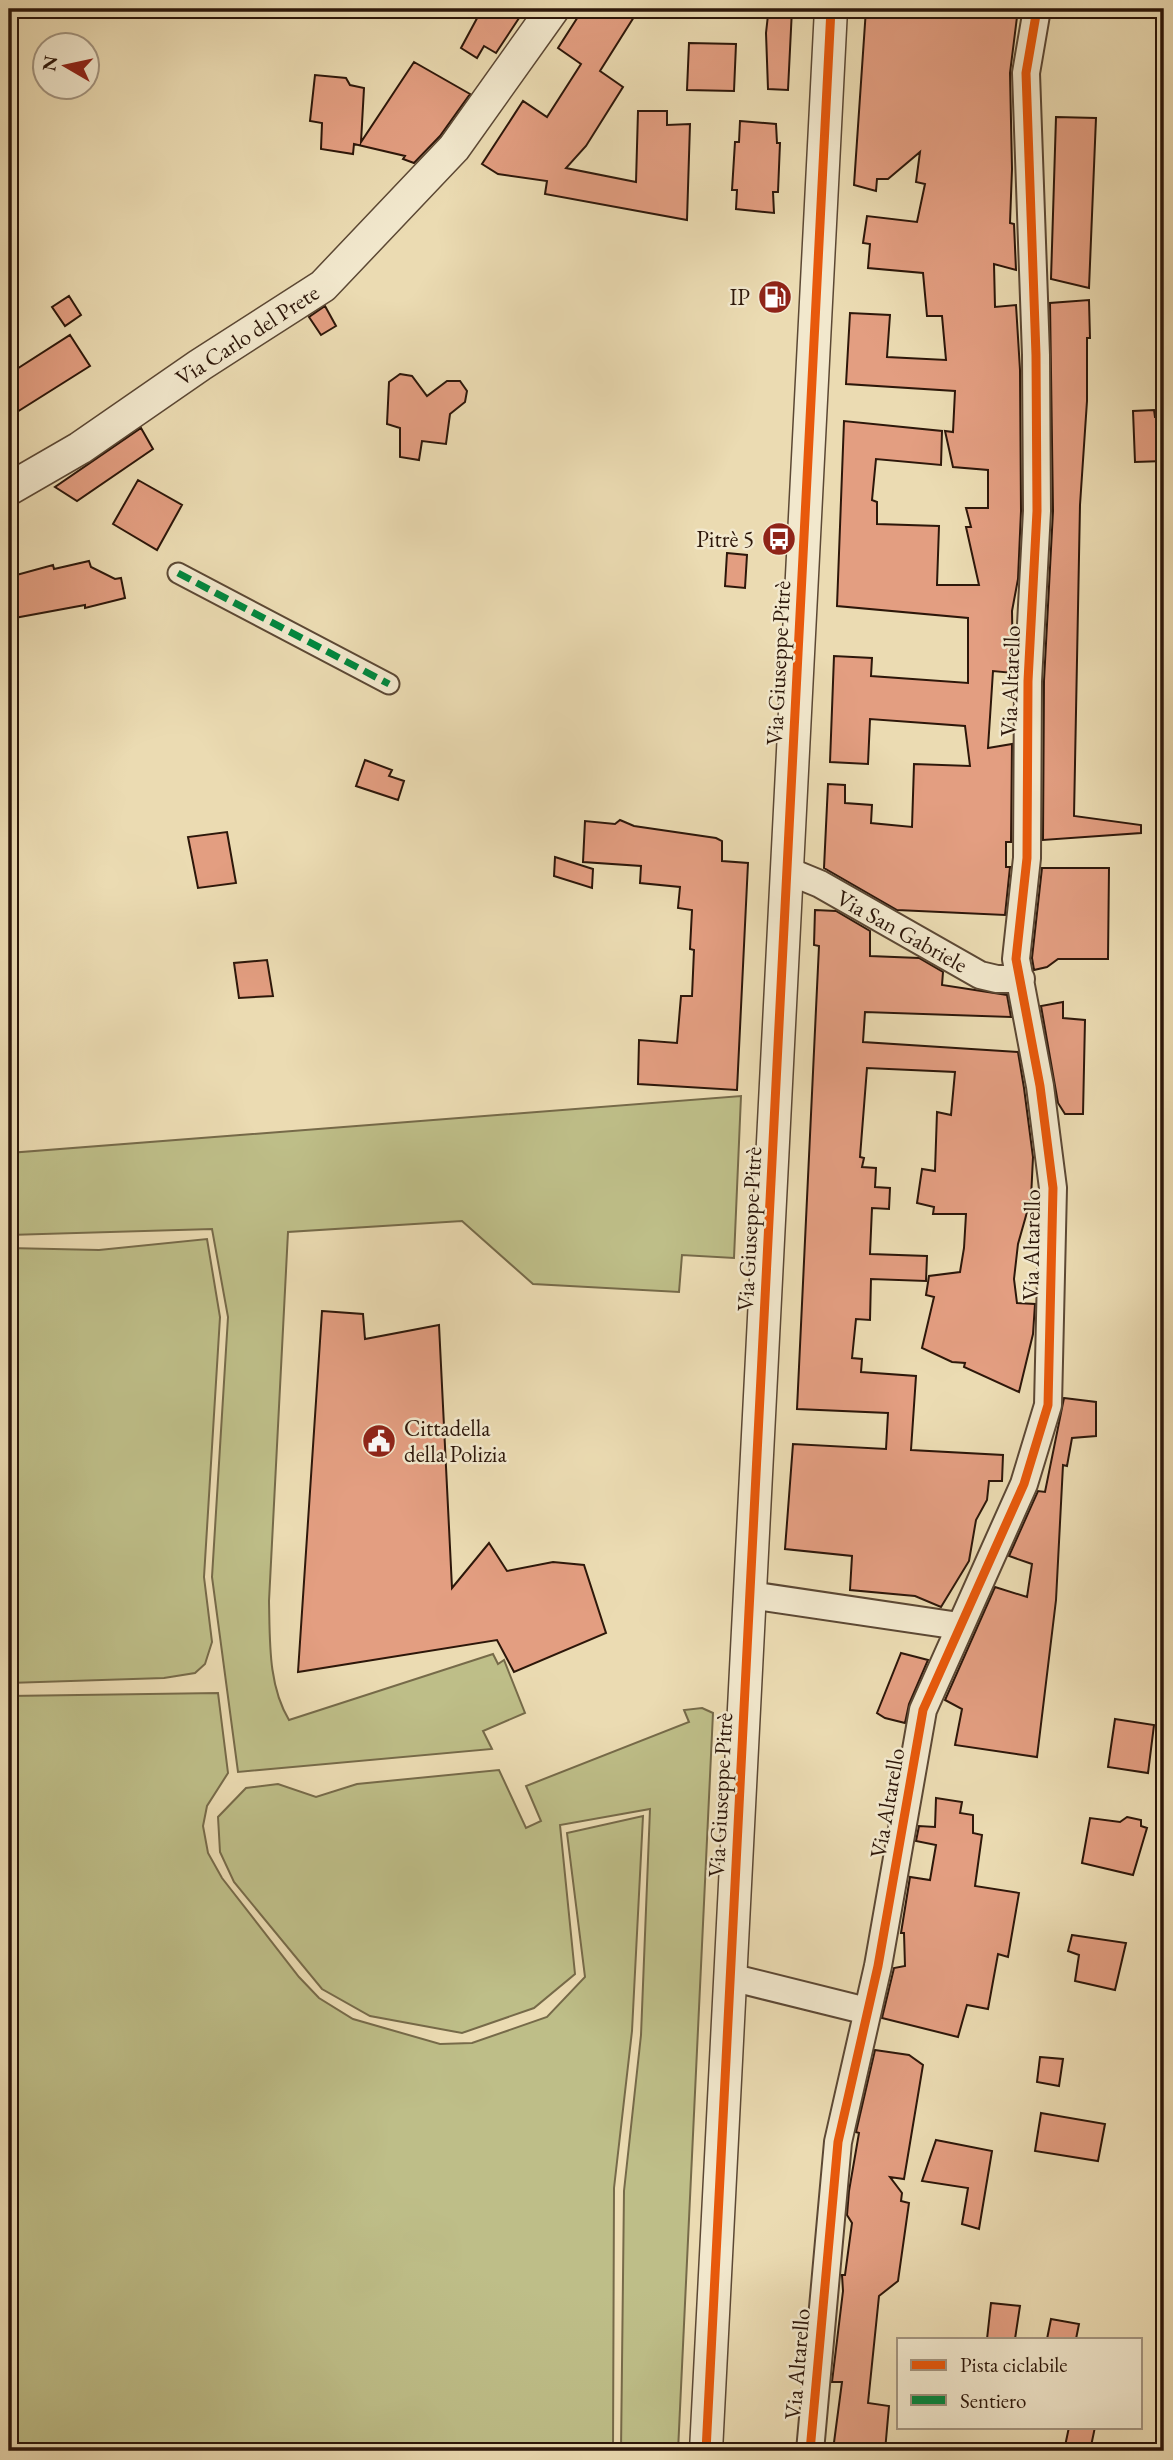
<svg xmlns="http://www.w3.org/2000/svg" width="1173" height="2460" font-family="'EB Garamond',serif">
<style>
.green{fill:#bebe88;stroke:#766a49;stroke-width:2}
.building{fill:#e39e81;stroke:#2d170a;stroke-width:2}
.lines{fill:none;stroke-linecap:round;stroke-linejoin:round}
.pedestrian-casing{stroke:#5c4834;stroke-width:23}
.minor-casing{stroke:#5c4834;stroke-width:30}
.tertiary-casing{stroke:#5c4834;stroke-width:35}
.pedestrian{stroke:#f2e8cd;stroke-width:19}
.minor{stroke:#f2e8cd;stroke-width:26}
.tertiary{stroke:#f2e8cd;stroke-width:32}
.quiet{stroke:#00873e;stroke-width:7;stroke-dasharray:14 7;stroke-linecap:butt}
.cycleway-casing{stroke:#f2e8cd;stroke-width:13}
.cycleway{stroke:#e8590c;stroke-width:9}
.labels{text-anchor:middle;stroke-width:5;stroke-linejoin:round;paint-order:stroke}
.poi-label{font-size:23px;fill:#2d170a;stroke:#f2e8cd;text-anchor:end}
.street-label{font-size:23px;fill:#2d170a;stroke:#f2e8cd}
</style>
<rect width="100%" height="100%" fill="#ebdbb2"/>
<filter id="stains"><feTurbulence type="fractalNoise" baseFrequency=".00286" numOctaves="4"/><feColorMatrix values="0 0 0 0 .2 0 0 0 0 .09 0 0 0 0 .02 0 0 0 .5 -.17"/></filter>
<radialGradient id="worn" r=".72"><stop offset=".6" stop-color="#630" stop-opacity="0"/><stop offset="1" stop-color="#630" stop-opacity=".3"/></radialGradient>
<path class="green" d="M741 1096 734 1258 682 1255 679 1292 533 1284 462 1221 288 1232 269 1601C270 1641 268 1685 289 1720L493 1654 498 1664 504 1660 525 1713 483 1731 492 1749 238 1772 212 1577 228 1317 212 1229 9 1235V1153Z
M207 1239 220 1317 204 1577 212 1642 205 1664 195 1673 164 1678 9 1683V1248L99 1250Z
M218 1693 228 1773 207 1806 203 1826 208 1853 222 1878 299 1977 319 1998 353 2019 440 2044 472 2043 547 2017 585 1977 567 1833 643 1816 632 2031 614 2188 613 2451H9V1696Z
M702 1708 713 1713 678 2451H621L624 2191 641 2035 650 1809 560 1825 575 1974 534 2008 462 2033 370 2016 322 1989 234 1882 220 1852 218 1817 246 1788 278 1784 316 1797 357 1784 499 1770 526 1828 541 1821 526 1786 689 1722 684 1710Z"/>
<path class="building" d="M482 9H525L496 53 484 46 477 58 461 48Z
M583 9H639L600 71 623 87 586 146 566 168 636 182 638 111H667V125L690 124 687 220 545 194 547 181 498 174 482 164 523 101 547 117 565 89 581 64 558 48Z
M773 9H792L788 90 768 89 766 33 768 15H773Z
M866 9H1018L1010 73 1012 169 1010 223 1014 224 1016 270 994 264 995 307 1016 305 1020 370 1021 511 1018 579 1012 611 1013 673 993 671 988 748 1012 744 1011 842H1006V867H1010L1005 915 897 910 824 868 828 784 845 785V803L872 805 871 823 912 827 914 764 970 766 965 726 870 719 868 764 830 762 834 656 872 658 871 676 968 683V618L837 606 844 421 942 431 941 465 876 459 872 500 877 502V524L939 526 937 585H979L966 527H971L966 508H988V470L953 467 945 431 953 432 955 391 846 384 850 313 890 315 887 357 946 360 942 316H927L923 273 868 268 870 244 863 243 867 216 917 222 925 184 916 182 920 152 888 179H877L876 191 854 185Z
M689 43 736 44 734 91 687 90Z
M414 62 470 94 440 136 414 163 403 159 405 156 354 144 353 154 321 149 322 123 310 121 315 75 346 78 350 85 364 88 361 142Z
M1056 117 1096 118 1089 288 1051 279Z
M740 121 776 124 777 143H780L778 192H773L774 213 736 209 737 190H732L735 142H739Z
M69 296 81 315 65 326 52 307Z
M1089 300 1090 338H1087V401L1080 505 1074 816 1141 825V833L1043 840 1044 681 1053 511 1050 303Z
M325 306 336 326 321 335 309 317Z
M70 335 90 366 9 417V374Z
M400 374 412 376 427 396 447 381H460L467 391 465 402 450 414 446 444 422 441 419 460 400 457V428L387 424 389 382Z
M1154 410 1155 417H1164V461L1135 462 1133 411Z
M141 428 153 449 77 501 55 487Z
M138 480 182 505 157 550 113 524Z
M727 553 747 555 745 588 725 586Z
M89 561 91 567 115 579 121 578 125 598 85 608V605L9 619V577L53 565 54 569Z
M365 760 392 770 389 776 404 781 398 800 356 786Z
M620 820 634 826 716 838 722 841V861L748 863 737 1090 638 1084 639 1040 677 1043 681 996H692L694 950 690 949 692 910 678 908 680 887 640 883 641 866 583 862 585 821 615 824Z
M227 832 236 883 198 888 188 837Z
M555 857 593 869 592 888 554 876Z
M1042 868H1109L1108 959H1058L1047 967 1034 970 1032 958Z
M815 910 836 911 870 931V956L919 958 943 972 942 985 1007 995 1011 1017 865 1012 863 1042 1018 1052 1024 1088 1033 1157 1031 1198 1018 1244 1014 1279 1017 1303 1035 1304 1033 1334 1019 1392 964 1367 965 1363 952 1362 922 1348 934 1297 926 1295 929 1276 960 1272 964 1248 966 1214H933L934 1207 917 1203 922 1169 935 1171 937 1112 951 1115 955 1072 867 1068 860 1157 864 1158 862 1167 876 1168 875 1187 890 1188 889 1209 872 1208 870 1254 927 1256 926 1281 871 1279 870 1320 856 1319 852 1358 862 1359 861 1372 916 1376 911 1450 1003 1455 1002 1481H989L987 1500 976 1520 969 1561 941 1607 915 1596 850 1590 852 1556 785 1549 793 1444 886 1449 888 1413 797 1409 819 946 814 945Z
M267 960 273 996 239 998 234 963Z
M1063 1002V1018L1085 1020 1083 1114H1065L1058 1103 1041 1006Z
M322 1311 363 1314 365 1339 439 1325 452 1588 489 1543 507 1571 553 1562 584 1565 606 1633 514 1672 497 1640 298 1672Z
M1064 1398 1096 1402V1436L1072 1438 1067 1466 1063 1465 1056 1600 1037 1757 955 1745 962 1709 945 1700 995 1587 1027 1597 1032 1564 1009 1556 1038 1491 1045 1492Z
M901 1653 928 1660 909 1704 905 1723 885 1718 877 1713Z
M1115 1719 1154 1725 1148 1773 1108 1767Z
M936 1798 962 1802 960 1813 973 1815V1833L982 1835 975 1886 1019 1893 1008 1957 998 1954 988 2009 967 2005 958 2037 882 2018 894 1968 905 1966 904 1933H901L910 1877 930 1880 936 1845 916 1841 919 1826 935 1827Z
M1127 1817 1141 1820V1826L1147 1828 1133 1875 1082 1863 1090 1818 1120 1822Z
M1072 1935 1126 1943 1115 1990 1075 1981 1079 1955 1068 1951Z
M875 2050 909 2055 923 2065 904 2179 890 2177 902 2193 901 2201 909 2203 898 2281 879 2296 868 2403 889 2406 885 2451 833 2450 842 2382H832L843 2291 842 2275H845L852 2223 847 2215 849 2191 859 2133 856 2132Z
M1040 2057 1063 2059 1059 2086 1037 2082Z
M1041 2113 1105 2124 1098 2161 1035 2151Z
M936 2140 992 2151 979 2229 962 2224 968 2188 922 2181Z
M991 2303 1020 2306 1015 2339H987Z
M1051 2319 1079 2324 1076 2339H1047Z
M1069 2427H1095L1090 2451H1064Z"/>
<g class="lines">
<g class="pedestrian-casing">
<path id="pedestrian" d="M178 573 389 684"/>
</g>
<g class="minor-casing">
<path id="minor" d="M786 870 820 884 980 975 997 979H1021
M750 1595 959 1626
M730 1977 867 2011
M810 2451 838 2142 878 1966 923 1710 1024 1484 1048 1405 1053 1188 1040 1086 1016 959 1027 858 1028 681 1037 511 1036 355 1026 73 1037 9"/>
</g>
<g class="tertiary-casing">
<path id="tertiary" d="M9 489 80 448 200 365 323 286 454 148 553 9
M706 2451 831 9"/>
</g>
<use href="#pedestrian" class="pedestrian"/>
<use href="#minor" class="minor"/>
<use href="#tertiary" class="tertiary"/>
<path class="quiet" d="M178 573 389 684"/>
<g class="cycleway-casing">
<path id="cycleway" d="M706 2451 831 9
M810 2451 838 2142 878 1966 923 1710 1024 1484 1048 1405 1053 1188 1040 1086 1016 959 1027 858 1028 681 1037 511 1036 355 1026 73 1037 9"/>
</g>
<use href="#cycleway" class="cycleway"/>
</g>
<defs>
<g id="fuel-disc" transform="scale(1.75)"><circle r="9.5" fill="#8f2418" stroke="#f2e8cd"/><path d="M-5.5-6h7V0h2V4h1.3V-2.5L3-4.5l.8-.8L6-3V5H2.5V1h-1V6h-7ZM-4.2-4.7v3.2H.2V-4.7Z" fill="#fff"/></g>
<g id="bus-disc" transform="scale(1.75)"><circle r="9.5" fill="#8f2418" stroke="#f2e8cd"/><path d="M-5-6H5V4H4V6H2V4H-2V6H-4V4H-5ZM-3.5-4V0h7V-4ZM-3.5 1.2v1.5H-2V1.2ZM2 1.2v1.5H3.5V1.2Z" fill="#fff"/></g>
<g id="civic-disc" transform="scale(1.75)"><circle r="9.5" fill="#8f2418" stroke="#f2e8cd"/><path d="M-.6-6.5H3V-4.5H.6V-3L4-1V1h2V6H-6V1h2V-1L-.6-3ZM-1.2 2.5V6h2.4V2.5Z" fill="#fff"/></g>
</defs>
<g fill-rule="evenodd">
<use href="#fuel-disc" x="775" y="297"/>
<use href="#bus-disc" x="779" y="539"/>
<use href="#civic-disc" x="379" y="1441"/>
</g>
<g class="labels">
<g class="poi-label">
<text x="750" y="305">IP</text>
<text x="754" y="547">Pitrè 5</text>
<text x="404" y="1436" text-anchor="start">Cittadella<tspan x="404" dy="26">della Polizia</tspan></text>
</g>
<g class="street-label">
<text transform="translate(247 335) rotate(-33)" y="8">Via Carlo del Prete</text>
<text transform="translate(778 663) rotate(-87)" y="8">Via Giuseppe Pitrè</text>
<text transform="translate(1010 681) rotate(-88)" y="8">Via Altarello</text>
<text transform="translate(902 931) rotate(29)" y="8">Via San Gabriele</text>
<text transform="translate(749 1229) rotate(-87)" y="8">Via Giuseppe Pitrè</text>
<text transform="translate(1031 1245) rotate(-89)" y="8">Via Altarello</text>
<text transform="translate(720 1795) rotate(-87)" y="8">Via Giuseppe Pitrè</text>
<text transform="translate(887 1803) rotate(-80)" y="8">Via Altarello</text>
<text transform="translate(797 2364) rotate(-85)" y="8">Via Altarello</text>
</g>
</g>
<rect width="1173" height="2460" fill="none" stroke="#ebdbb2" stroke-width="35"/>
<rect x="10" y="10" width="1152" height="2439" fill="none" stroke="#2d170a" stroke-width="3.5"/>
<rect x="18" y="18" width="1138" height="2425" fill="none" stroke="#2d170a" stroke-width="2"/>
<rect x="897" y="2338" width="245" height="91" fill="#f2e8cd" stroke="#a3947f" stroke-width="2"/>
<rect x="911" y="2360" width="35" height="10" fill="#e8590c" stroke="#a3947f" stroke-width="2"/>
<text x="960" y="2372" font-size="21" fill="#2d170a">Pista ciclabile</text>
<rect x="911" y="2395" width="35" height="10" fill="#00873e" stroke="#a3947f" stroke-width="2"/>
<text x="960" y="2408" font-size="21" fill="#2d170a">Sentiero</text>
<g transform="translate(66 66) rotate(279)"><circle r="33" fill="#f2e8cd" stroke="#a3947f" stroke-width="2"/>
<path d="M0-5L12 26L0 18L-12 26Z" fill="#8f2418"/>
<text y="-10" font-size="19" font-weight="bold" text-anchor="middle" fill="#2d170a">N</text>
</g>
<rect width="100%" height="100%" filter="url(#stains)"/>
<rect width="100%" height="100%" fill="url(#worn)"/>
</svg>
